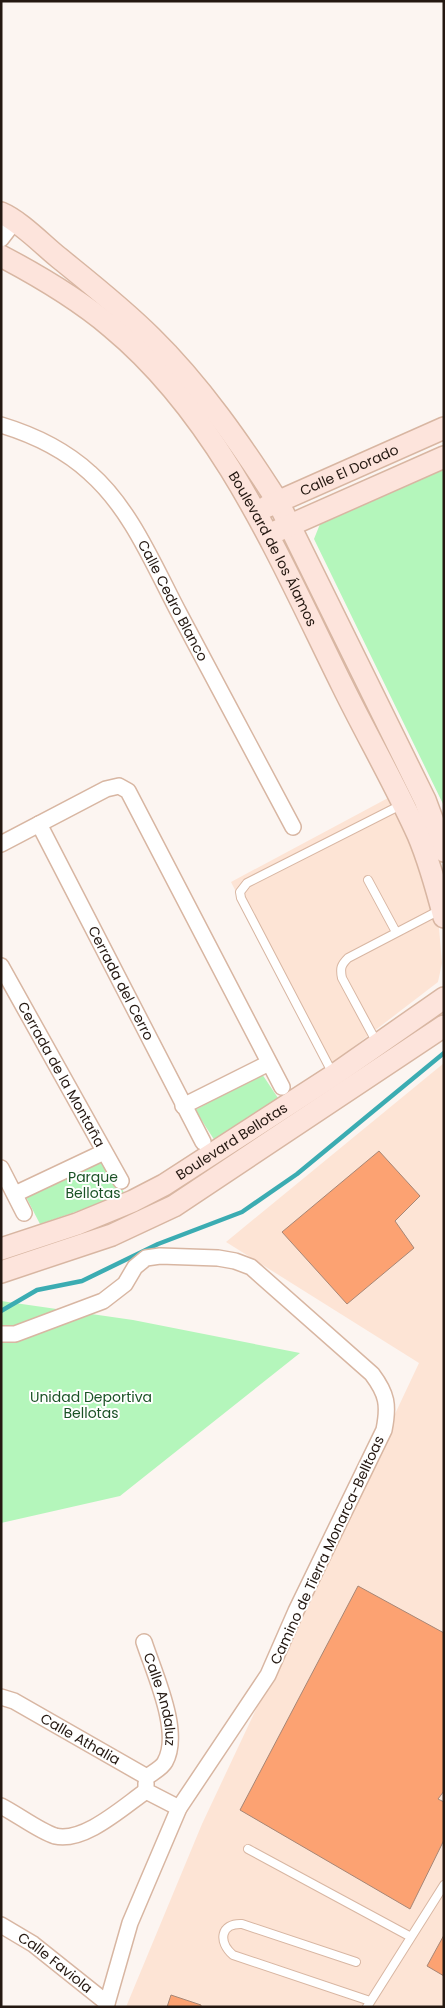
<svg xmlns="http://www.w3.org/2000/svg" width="445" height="2008" font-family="Poppins,sans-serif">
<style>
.built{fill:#fde4d5}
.green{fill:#b4f6bb}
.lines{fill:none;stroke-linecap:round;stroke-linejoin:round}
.stream{stroke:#3bacb2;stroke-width:4.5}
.building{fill:#fca272;stroke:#a78675}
.lane-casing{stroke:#d8b6a2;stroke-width:10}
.street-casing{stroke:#d8b6a2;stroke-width:18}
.secondary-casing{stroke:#d8b6a2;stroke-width:24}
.lane{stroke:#fff;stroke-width:8}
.street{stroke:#fff;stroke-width:15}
.secondary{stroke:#fde4dc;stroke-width:21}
.labels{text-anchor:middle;stroke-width:4;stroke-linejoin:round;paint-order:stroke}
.street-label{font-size:14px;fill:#241811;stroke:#fff}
.park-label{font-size:14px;fill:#1b5226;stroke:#fff}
</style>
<rect width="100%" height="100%" fill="#fcf5f1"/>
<path class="built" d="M388 798 415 845 439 928 442 963 438 982 326 1068 231 882Z
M444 1063V2007H126L202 1824 419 1363 226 1242Z"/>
<path class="green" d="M444 468V806L314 539 320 524Z
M262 1074 280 1101 215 1141 195 1110Z
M107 1157 125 1195 40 1224 26 1197Z
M1 1301 133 1320 300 1353 120 1496 1 1523Z"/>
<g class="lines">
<path class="stream" d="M1 1311 37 1290 82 1281 158 1244 242 1212 297 1174 444 1053"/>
</g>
<path class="building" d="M379 1151 420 1196 395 1221 414 1248 347 1304 282 1232Z
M358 1586 444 1633V1791L438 1799 444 1802V1840L410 1909 240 1810Z
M444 1935V1976L427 1966Z
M171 1995 201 2005V2007H167Z"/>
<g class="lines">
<g class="lane-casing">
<path id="lane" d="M368 880 396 932
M377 1043 342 978C340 968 341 965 348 958L440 910
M333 1074 241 898 240 892 247 883 401 805
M248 1849 411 1937
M356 1962 242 1924C220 1923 218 1942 233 1955L370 2001
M367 2007 444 1885"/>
</g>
<g class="street-casing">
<g id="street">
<path d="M1 239 14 222"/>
<path id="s1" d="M1 425C34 435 65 450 90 473 131 509 154 566 179 613 217 684 255 756 293 827"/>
<path id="s2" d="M39 824 203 1142"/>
<path d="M1 844 106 789 119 786 128 791 282 1087"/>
<path id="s3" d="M1 966 121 1181"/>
<path d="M183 1106 269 1063"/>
<path d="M1 1168 24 1213"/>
<path d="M15 1194 104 1152"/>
<path d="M1 1334H15L103 1301 125 1284 135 1267 146 1258 160 1256 218 1258 235 1261 251 1267 372 1374C387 1394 389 1405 384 1430L296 1611 268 1675 179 1808 130 1923 106 2007"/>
<path id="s4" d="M144 1642C154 1673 182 1732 165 1762 162 1768 152 1773 147 1777"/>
<path id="s5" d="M1 1697 14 1701 147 1777"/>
<path d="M146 1783V1791L179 1808"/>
<path d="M1 1806C17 1814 39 1831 55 1836 84 1843 123 1807 146 1791"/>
<path id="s6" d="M1 1925 33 1944 107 2003"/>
</g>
</g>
<g class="secondary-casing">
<g id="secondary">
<path d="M1 213C20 221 42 244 58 257 90 283 122 308 151 337 200 385 241 444 278 502L425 800 444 851"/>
<path id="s7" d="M1 256C39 276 78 299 111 327 222 419 280 560 342 685 367 736 395 784 418 835 429 861 437 890 444 917"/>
<path id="s8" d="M266 507 444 428"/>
<path d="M277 531 444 457"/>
<path id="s9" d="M1 1249 77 1224 133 1201 164 1185 334 1075 444 998"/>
<path d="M1 1272 112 1235 174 1206 444 1026"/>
</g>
</g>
<use href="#lane" class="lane"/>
<use href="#street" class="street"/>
<use href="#secondary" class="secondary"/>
</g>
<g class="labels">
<g class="street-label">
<text dy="5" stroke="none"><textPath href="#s8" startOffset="91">Calle El Dorado</textPath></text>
<text dy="5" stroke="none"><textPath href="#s7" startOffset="408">Boulevard de los Álamos</textPath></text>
<text dy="5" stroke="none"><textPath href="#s1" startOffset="255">Calle Cedro Blanco</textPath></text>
<text dy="5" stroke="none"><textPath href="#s2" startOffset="179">Cerrada del Cerro</textPath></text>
<text dy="5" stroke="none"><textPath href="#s3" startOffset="124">Cerrada de la Montaña</textPath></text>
<text dy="5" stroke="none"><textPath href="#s9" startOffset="256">Boulevard Bellotas</textPath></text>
<text transform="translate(327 1550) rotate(-65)" y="5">Camino de Tierra Monarca-Belltoas</text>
<text dy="5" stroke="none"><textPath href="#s4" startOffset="60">Calle Andaluz</textPath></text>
<text dy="5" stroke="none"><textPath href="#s5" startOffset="90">Calle Athalia</textPath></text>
<text dy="5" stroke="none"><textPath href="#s6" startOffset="66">Calle Faviola</textPath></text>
</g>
<g class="park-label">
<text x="93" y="1182">Parque<tspan x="93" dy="16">Bellotas</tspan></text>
<text x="91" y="1402">Unidad Deportiva<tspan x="91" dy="16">Bellotas</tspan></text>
</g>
</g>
<rect width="445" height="2008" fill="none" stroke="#241811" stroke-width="5"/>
</svg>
